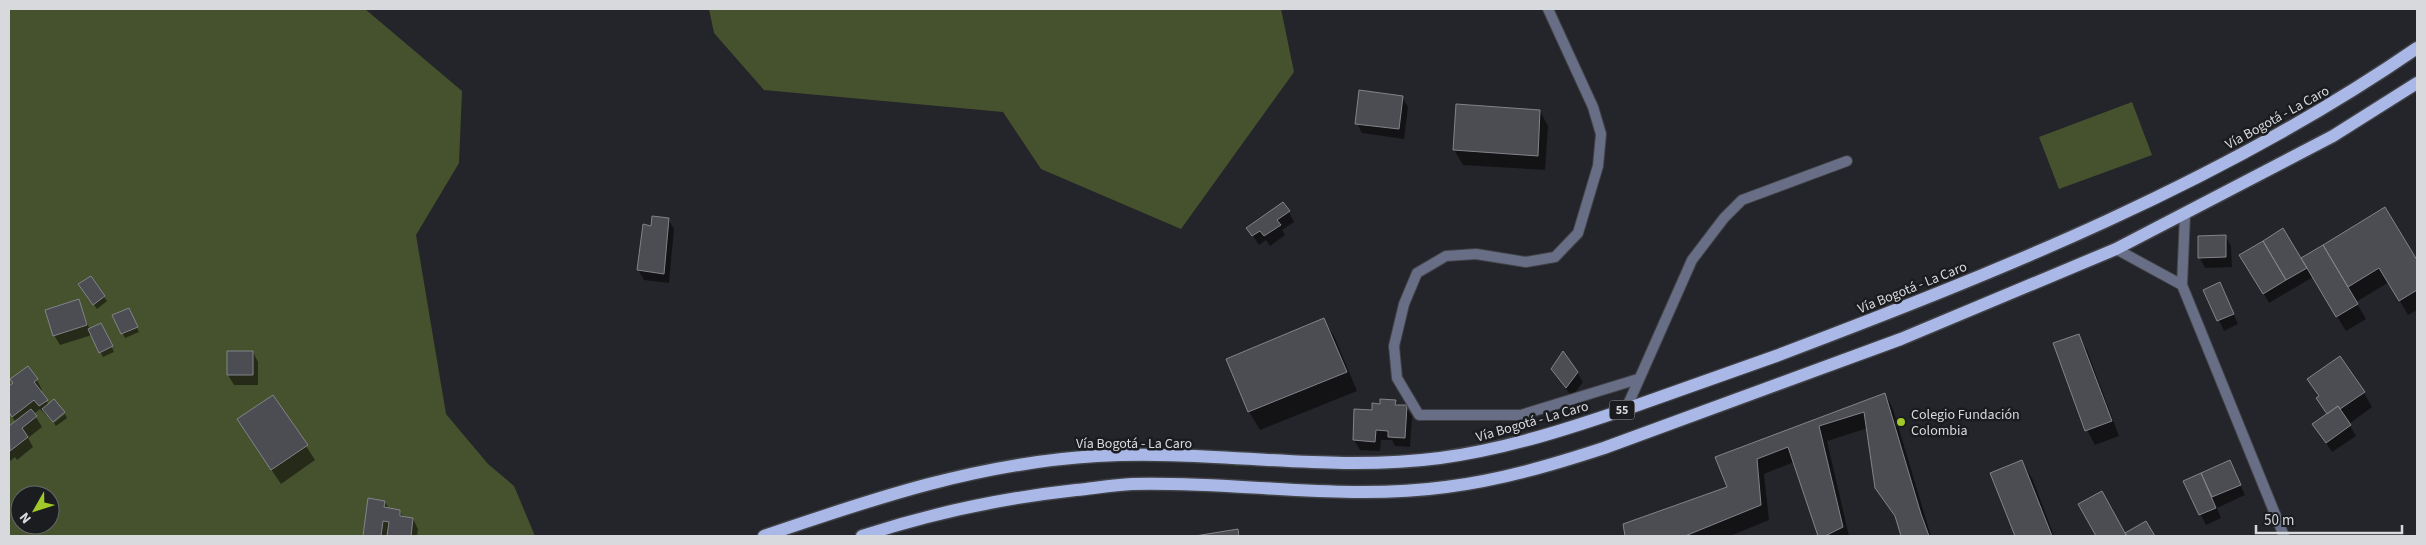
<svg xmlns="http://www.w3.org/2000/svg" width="2426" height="545" font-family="'Source Sans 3',sans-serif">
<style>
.green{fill:#46522d;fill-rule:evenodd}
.shadow{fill:#0007}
.building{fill:#4b4d52;stroke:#82848a}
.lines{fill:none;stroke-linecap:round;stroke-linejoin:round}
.minor-casing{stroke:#414246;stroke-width:12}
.primary-casing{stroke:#414246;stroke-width:15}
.minor{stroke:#676e85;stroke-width:10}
.primary{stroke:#aab8e7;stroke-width:12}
.poi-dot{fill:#a1c929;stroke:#1a1c20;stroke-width:2}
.labels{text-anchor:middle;stroke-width:5;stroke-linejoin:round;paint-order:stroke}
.shield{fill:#1a1c20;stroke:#9fa0a4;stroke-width:1}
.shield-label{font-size:12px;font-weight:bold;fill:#d8d9dc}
.street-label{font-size:14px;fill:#d8d9dc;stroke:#1a1c20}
.poi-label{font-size:14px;fill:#d8d9dc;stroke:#1a1c20;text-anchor:start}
</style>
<rect width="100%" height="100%" fill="#24252a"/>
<path class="green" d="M9 9H365L462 91 459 163 416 235 446 414 488 464 514 486 535 536H9ZM20 495H50V525H20Z
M709 9H1281L1294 72 1181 229 1041 169 1003 112 764 90 714 33Z
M2132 102 2152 155 2059 189 2039 137Z"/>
<path class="shadow" d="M1402 97 1408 107 1404 139 1362 133 1357 123Z
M1540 111 1548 126 1545 170 1463 165 1454 150Z
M2385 209 2417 263V310L2408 315 2389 282 2356 302 2366 319 2346 331 2313 277 2269 303 2241 255 2300 260Z
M1289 212 1294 222 1282 230 1285 235 1270 246 1266 240 1259 245 1248 228Z
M668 219 674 229 669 283 644 280 638 270 653 227Z
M2225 236 2231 246 2232 267 2205 268 2200 258Z
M2220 284 2238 324 2224 331 2205 290Z
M83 289 104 297 107 301 97 309Z
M78 301 90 330 103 329 114 352 103 357 92 335 60 345 54 335Z
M131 314 139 332 125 338 114 316Z
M1324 320 1335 338 1357 391 1260 430 1249 412 1227 359Z
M2078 335 2087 350 2119 436 2095 445 2087 430Z
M253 352 258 362V385H234L228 375Z
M1552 369 1577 372 1583 382 1572 397Z
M2309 379 2364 393 2372 407 2349 424 2356 436 2332 452 2320 434 2327 415Z
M37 380 42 390 40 392 49 405 63 412 52 421 40 409 34 414 42 427 28 438 33 447 17 460 15 457 9 462V428L16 422 9 413V387L14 383Z
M1885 394 1893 409 1931 536H1902L1898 521 1877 488 1868 428 1827 441 1849 536H1820L1794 462 1764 474 1769 520 1730 536H1626L1625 525 1728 488 1717 457Z
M1395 401 1398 406 1406 407 1412 417 1410 447 1395 446 1392 440H1381L1380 451 1360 450 1354 440 1373 411 1381 405Z
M65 414 67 418 56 426 54 423Z
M247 434 306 446 315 460 281 484Z
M2022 461 2033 480 2054 536H2016L1992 473Z
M2229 462 2245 495 2217 508 2221 518 2206 525 2185 482Z
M369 499 385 502 389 509 400 511 403 517 413 519 418 529 417 536H364Z
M2080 504 2125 534 2146 522 2153 536H2098Z
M1238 531 1241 536H1199Z"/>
<path class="building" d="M1359 90 1403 96 1399 129 1355 124Z
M1456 104 1540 110 1538 156 1453 150Z
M1283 202 1290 211 1277 220 1281 225 1264 236 1260 231 1252 236 1246 228Z
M2385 207 2417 260V290L2399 301 2379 268 2348 287 2323 245Z
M652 216 669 218 664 274 637 270 643 224 651 226Z
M2283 228 2307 268 2286 280 2263 241Z
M2226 235V257L2198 258V236Z
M2263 241 2286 280 2263 294 2239 255Z
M2323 245 2358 304 2336 317 2301 258Z
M91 276 105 296 93 305 78 284Z
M2220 282 2234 314 2217 321 2203 290Z
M79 299 87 325 53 336 45 310Z
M129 308 138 327 121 334 112 315Z
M1324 318 1347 372 1248 412 1226 359Z
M101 323 113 346 99 353 88 329Z
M2079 334 2112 421 2085 431 2053 343Z
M227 351H253V375H227Z
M1563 351 1578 372 1566 388 1551 369Z
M2340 356 2365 392 2340 409 2338 406 2327 414 2316 398 2319 396 2307 379Z
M28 366 38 379 34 382 48 400 39 406 34 400 12 417 9 412V386L13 383 10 379Z
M1885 393 1921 514 1929 536H1901L1895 516 1875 488 1864 412 1819 426 1843 527 1825 536H1818L1788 447 1757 459 1761 505 1685 536H1625L1623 524 1727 487 1715 457Z
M273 395 308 445 271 470 237 419Z
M54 399 65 412 53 422 42 409Z
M1380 399 1396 400 1395 405H1407L1405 438 1388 437V431L1376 430 1375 442 1353 440 1354 409 1372 410V403L1380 404Z
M2338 406 2351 425 2326 443 2312 424Z
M31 409 37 416 22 428 28 437 10 451 9 426Z
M2022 460 2052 536H2015L1990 473Z
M2230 460 2241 485 2212 497 2201 473Z
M2201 473 2216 508 2199 515 2183 481Z
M2102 491 2125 533 2127 536H2096L2078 504Z
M368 498 385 501 384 507 400 510V516L413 518 411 536H387L389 522 383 521 381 536H363Z
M2146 521 2155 536H2127L2125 533Z
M1238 529 1239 536H1195Z"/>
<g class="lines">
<g class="minor-casing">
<path id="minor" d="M1548 9 1593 107 1601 134 1598 166 1578 233 1555 257 1526 262 1476 254 1446 256 1417 273 1404 304 1394 346 1397 378 1419 415H1521L1638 379
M2185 215 2182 285 2284 536
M2116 249 2182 285
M1626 409 1692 260 1724 218 1742 200 1847 161"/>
</g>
<g class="primary-casing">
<path id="primary" d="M764 536C875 498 979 463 1097 456 1211 449 1325 473 1440 458 1507 449 1571 428 1635 406 1682 389 1729 373 1776 356 1998 272 2221 183 2417 48
M862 536C932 513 1003 498 1076 490 1095 488 1114 485 1132 484 1237 481 1342 501 1446 487 1501 480 1552 465 1604 448L1901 339 2116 249 2333 136 2417 83"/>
</g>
<use href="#minor" class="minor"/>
<use href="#primary" class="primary"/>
</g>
<circle class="poi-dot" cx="1901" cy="422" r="5"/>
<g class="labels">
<rect class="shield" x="1609.5" y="400.5" width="25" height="19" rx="4"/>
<g class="shield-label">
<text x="1622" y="414">55</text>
</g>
<g class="street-label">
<text transform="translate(2277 117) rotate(-29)" y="5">Vía Bogotá - La Caro</text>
<text transform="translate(1912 287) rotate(-22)" y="5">Vía Bogotá - La Caro</text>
<text transform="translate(1532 421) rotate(-16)" y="5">Vía Bogotá - La Caro</text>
<text x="1134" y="448">Vía Bogotá - La Caro</text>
</g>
<g class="poi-label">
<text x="1911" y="419">Colegio Fundación<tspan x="1911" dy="16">Colombia</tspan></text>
</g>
</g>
<rect width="2426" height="545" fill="none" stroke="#d8d9dc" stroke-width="20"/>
<g transform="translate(35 510) rotate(231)"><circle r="24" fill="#1a1c20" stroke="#66686b"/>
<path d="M0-4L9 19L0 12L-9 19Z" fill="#a1c929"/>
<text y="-8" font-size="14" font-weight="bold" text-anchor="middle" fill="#d8d9dc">N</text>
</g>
<path d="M2256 525v8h146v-8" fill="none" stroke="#d8d9dc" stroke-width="2.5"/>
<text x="2264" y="525" font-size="15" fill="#d8d9dc" stroke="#1a1c20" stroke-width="4" paint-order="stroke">50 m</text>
</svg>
